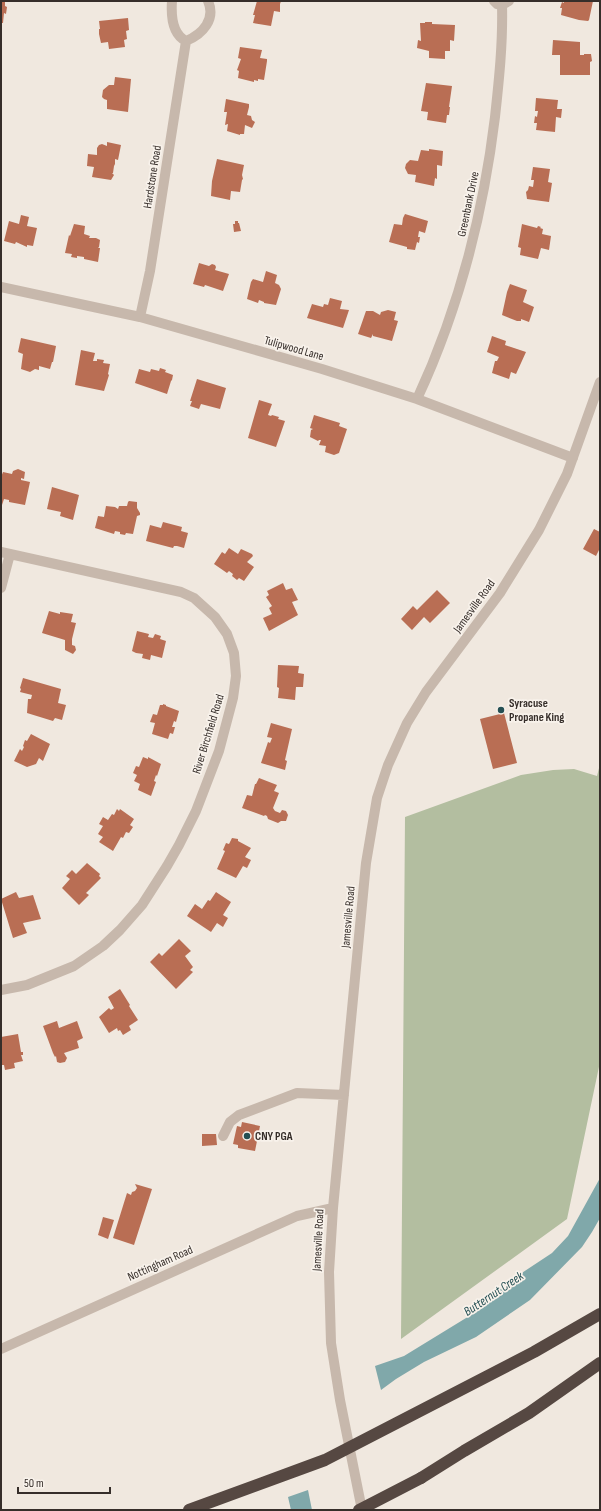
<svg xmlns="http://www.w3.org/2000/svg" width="601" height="1511" font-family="'Sofia Sans Condensed',sans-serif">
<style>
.green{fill:#b3bea0}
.water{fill:#80a8aa}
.building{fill:#b96e54}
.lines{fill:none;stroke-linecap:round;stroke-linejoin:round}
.minor{stroke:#c7b8ac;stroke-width:10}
.highway{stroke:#564842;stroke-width:12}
.highway-bridge{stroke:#564842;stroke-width:12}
.poi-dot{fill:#244f53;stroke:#f8f2eb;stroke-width:1.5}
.labels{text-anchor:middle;stroke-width:3.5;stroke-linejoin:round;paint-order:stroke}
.street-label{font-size:12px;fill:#362e2a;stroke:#f8f2eb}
.poi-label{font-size:12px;font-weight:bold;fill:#362e2a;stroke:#f8f2eb;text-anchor:start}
.water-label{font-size:13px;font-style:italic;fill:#244f53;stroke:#f8f2eb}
</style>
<rect width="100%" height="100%" fill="#f0e8df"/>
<path class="green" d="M600 764V1062L567 1219 401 1339 405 817 521 775 553 770 574 769 597 776Z"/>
<path class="water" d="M600 1178V1218L592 1232 582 1247 530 1300 476 1337 424 1362 396 1379 381 1390 375 1366 404 1356 484 1307 493 1292 552 1253 568 1236Z
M308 1490 312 1510H291L288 1497Z"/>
<path class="building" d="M1 1H5V6L7 7 6 14 4 13 3 23H1Z
M257 1H281L280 4V12L274 11 271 26 253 23 255 15H253Z
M564 1H593L589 20 588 21 579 20 561 15 562 8H560L562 2 564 3Z
M128 18 129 30 126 31 127 39 124 40 125 47 109 49 108 42 101 43 99 34V29H100L99 21Z
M425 22H432V24L455 25 454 41 450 40V51H445V59L429 58V51L417 48 418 40 421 41 420 23H425Z
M553 40 580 42V55H584V54H591L592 61 590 62V75H560V55H552Z
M240 47 262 50 260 58 267 59V61L264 80 258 79V81L254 80V82L238 78 239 71 237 70 241 59 238 58Z
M115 77 131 79 128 112 107 109V100L104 99 102 97 103 90 109 85H114Z
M426 83 452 86 449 107H450L449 115H447L446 123 427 120 428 112 421 111Z
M536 98 558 100 557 109H562L561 118 556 117 555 132 536 130 537 123H534L535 116 537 117 538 111H535Z
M226 99 249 104V107L247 115 251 116 252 120 255 122 252 128 245 125 244 134H240V135L227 131 228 124 225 125 227 112H224Z
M107 142 121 145 118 160 115 159V164L114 166 113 173H112L114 175 111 180 92 177 94 167 87 166 88 154 97 155V148L99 145 102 144 107 146Z
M429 149 443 151 442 166 437 165V179L435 178 434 186 415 182 416 175 408 174 405 168 406 164 410 160 418 161 421 150 429 151Z
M217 159 244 165 242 175 243 179 242 180 240 192 231 191 230 200 211 196 212 181Z
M533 167 550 169 548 182 552 183 549 202 527 199 526 192 528 190 529 186 533 187 534 180H531Z
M405 214 428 221 425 233 419 231 418 237H420L419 243 417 242 415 250 407 249V247L389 242 394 224 402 225 403 218Z
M21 215 29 217 27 226 37 228 33 246 27 245V247L16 242 15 244 4 241 9 221 19 224Z
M235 221H238V223H239L241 231 234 232 233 224H235Z
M74 224 85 226 84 234 90 236 89 238H96L100 240 99 247 98 248H100L98 262 84 259V257L77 256V258L71 257 72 254 65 253 69 235 70 236Z
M522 224 537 228 538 226 541 227 540 228 543 229 542 234 551 236 549 250 541 248 538 259 520 255 521 248 518 247Z
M199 263 209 266 212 264 215 265 216 267 215 270 229 274 223 291 205 285 204 287 193 284Z
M266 271 277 275 275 283 279 285 281 289 276 305 264 303V302L259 300 258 303 247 299 251 282 253 279 263 282Z
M510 284 527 290 523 302 534 307 529 322 521 319V321H517L502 315 507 292Z
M330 298 342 301 340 309 349 310 343 328 307 318 312 304 323 307 324 304 328 305Z
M388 310 396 312 394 320 398 321 392 341 373 336V334L371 338 358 334 366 311H373L380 315 381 312Z
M492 336 506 341 505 345 526 352 516 374 511 372 509 379 492 373 495 361H497L499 357 487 352Z
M21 338 56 346 53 362H52L50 369 39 366V370L35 369 30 372 21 369 23 354 18 352Z
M81 350 95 353 93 361H97V359L104 360 103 363 110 364 108 374 109 375 104 391 75 385Z
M160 368 166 370 165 372 173 375 172 380 171 381 167 394 135 383 139 369 150 372 151 369 159 371Z
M197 379 226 388 220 409 201 404 199 409 190 406 192 401H190Z
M259 400 272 404 268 415 271 416 272 415 279 417 278 419 285 421 276 447 248 438Z
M314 415 340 423 339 426 347 429 339 453 334 455 325 452 326 446 319 445 321 440H319L318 441 310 437 311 430 313 429 310 428Z
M18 469 25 472 24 479 21 478V480L30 482 25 505 9 502V500L4 499 2 505H1V477L3 472 12 474 13 471Z
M52 487 79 495 73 520 60 516 61 512 47 509Z
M129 501 137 502V508L140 513V515L137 516 133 534 126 533 125 535 120 534V532L115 531 114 534 95 528 98 516 104 517 106 506 115 507 118 509 119 506H127L128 502Z
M163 522 182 527 181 531 188 533 184 548 177 546H174L173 548 146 541 150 525 161 528Z
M594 529 600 532V548L596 556 583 549Z
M229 548 238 554 241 549 252 554 253 556 247 562 254 567 244 581 239 578 237 580 232 576 233 574 229 571 227 573 214 564 222 552 225 554Z
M283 583 286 590 292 588 298 600 292 602 298 615 269 631 263 618 272 614 269 608 272 606 266 597 269 595 267 591Z
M437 590 450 603 430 623 424 617 412 630 401 619 413 606 417 610Z
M49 611 60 614V612L73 614 71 622 76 623 72 639V645L75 646 76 650 73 654 65 650V640L42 633Z
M137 631 149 634 148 637 153 638 155 634 161 636 160 639 166 641 162 658 151 655 150 660 142 658 143 654 136 653 132 651Z
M278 665 299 666 298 673 304 674 303 687H296L295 700 278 698 279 688 277 687Z
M23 678 61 689 58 703 66 705 62 720 55 718 53 721 27 713 28 699H31L32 695 20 692 21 689 20 688Z
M163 704 166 705V706L179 711 176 722 174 721 172 727H175L173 734 170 733 168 739 152 734 155 723 150 722 153 714 157 715 160 705H163Z
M504 713 517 763 493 769 480 719Z
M271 723 292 729 285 760 287 761 285 770 261 763 268 742 270 743 272 738 267 737Z
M31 734 50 744 43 761 39 758 36 764 27 767 14 761 20 749 22 751 24 747 23 746 25 740 27 741Z
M143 757 148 759V757L161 764 157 776 156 775 154 781 156 782 151 796 138 790 140 784 134 781 137 775 133 773 136 766 139 767Z
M259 778 277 785 274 791 279 793 273 808 275 811 280 813 282 810 286 811 288 815 286 821H281L278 823 268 819 267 816 265 815 264 816 242 808 247 795 252 796 255 784H256Z
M117 809 119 811 120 809 134 819 130 825 133 827 129 833 126 832 123 838 121 837 113 851 99 842 103 837 98 834 103 826 99 824 103 817 108 820 112 814 114 815Z
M232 838 238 839V841L251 848 245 857 251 860 247 868 243 866 236 878 217 869 225 851 223 850 226 843 229 844Z
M87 863 100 874 99 876 101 878 86 893 89 895 79 905 62 888 70 879 66 876 72 870 76 874Z
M16 892 19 898 33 895 41 919 23 923 27 933 13 938 1 899Z
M216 892 231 902 223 915 228 918 223 927 217 923 211 932 187 916 195 904 202 909 208 900 210 901Z
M179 939 191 951 185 956 193 967 190 970 193 972 176 989 150 962 159 953 162 956Z
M120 989 130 1005 129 1006 138 1020 129 1026 131 1030 123 1035 120 1030 118 1031 117 1028 109 1033 99 1017 109 1008 111 1010 114 1008 108 997Z
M57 1021 59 1028 77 1021 83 1038 77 1041 79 1048 64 1053 67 1058 65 1062 60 1063 57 1062 56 1056 55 1057 53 1053 43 1026Z
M18 1034 21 1052H23V1055H21L23 1061 14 1063 15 1068 5 1070 4 1065H1V1037Z
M242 1122 260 1126 255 1151 238 1148V1145L233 1144 237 1126 241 1127Z
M202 1134H216L217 1145 202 1146Z
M135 1184 152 1189 134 1245 113 1238 127 1193 131 1195 132 1192 135 1191 137 1188Z
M103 1217 114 1220 108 1239 98 1235Z"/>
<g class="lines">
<path class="minor" d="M172 1C171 15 172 34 186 41 203 34 216 19 208 1
M494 1 497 4 502 5 509 1
M1 287 140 317 322 369 417 399 573 458
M140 317 150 271 186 41
M417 399C459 309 483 216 495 117 499 80 503 43 502 5
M1 552 181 592 194 598 215 617 227 634 234 653 236 676 233 698 219 751 196 811 179 845 167 866 142 905 120 930 103 946 74 966 27 985 1 990
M1 588 10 554
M223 1136 230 1122 239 1115 297 1093 344 1095
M1 1349 297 1216 333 1208
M362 1510 340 1400 331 1343 329 1272 333 1208 366 863 377 798 388 765 407 723 426 692 500 593 539 530 567 474 600 382"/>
<path class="highway" d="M421 1478 464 1451 529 1413 600 1363
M189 1510 325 1460 534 1352 600 1314"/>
<path class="highway-bridge" d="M359 1510 421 1478"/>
</g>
<g class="poi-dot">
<circle cx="501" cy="710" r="4"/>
<circle cx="247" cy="1136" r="4"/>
</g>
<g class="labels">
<g class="street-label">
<text transform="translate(152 177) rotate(-81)" y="4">Hardstone Road</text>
<text transform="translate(468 204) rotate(-78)" y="4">Greenbank Drive</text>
<text transform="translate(294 348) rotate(16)" y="4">Tulipwood Lane</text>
<text transform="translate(474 606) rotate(-54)" y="4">Jamesville Road</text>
<text transform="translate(208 734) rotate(-73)" y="4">River Birchfield Road</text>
<text transform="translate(348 917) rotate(-85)" y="4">Jamesville Road</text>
<text transform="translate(318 1240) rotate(-87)" y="4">Jamesville Road</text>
<text transform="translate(160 1263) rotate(-24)" y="4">Nottingham Road</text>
</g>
<g class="poi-label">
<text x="509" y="707">Syracuse<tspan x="509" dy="14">Propane King</tspan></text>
<text x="255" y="1140">CNY PGA</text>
</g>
<g class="water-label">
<text transform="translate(493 1293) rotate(-34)" y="5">Butternut Creek</text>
</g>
</g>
<rect width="601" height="1511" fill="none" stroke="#362e2a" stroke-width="4"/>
<path d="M18 1487v6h92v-6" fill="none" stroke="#362e2a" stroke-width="2"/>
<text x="24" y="1487" font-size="12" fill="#362e2a" stroke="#f8f2eb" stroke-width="3" paint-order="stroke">50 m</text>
</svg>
